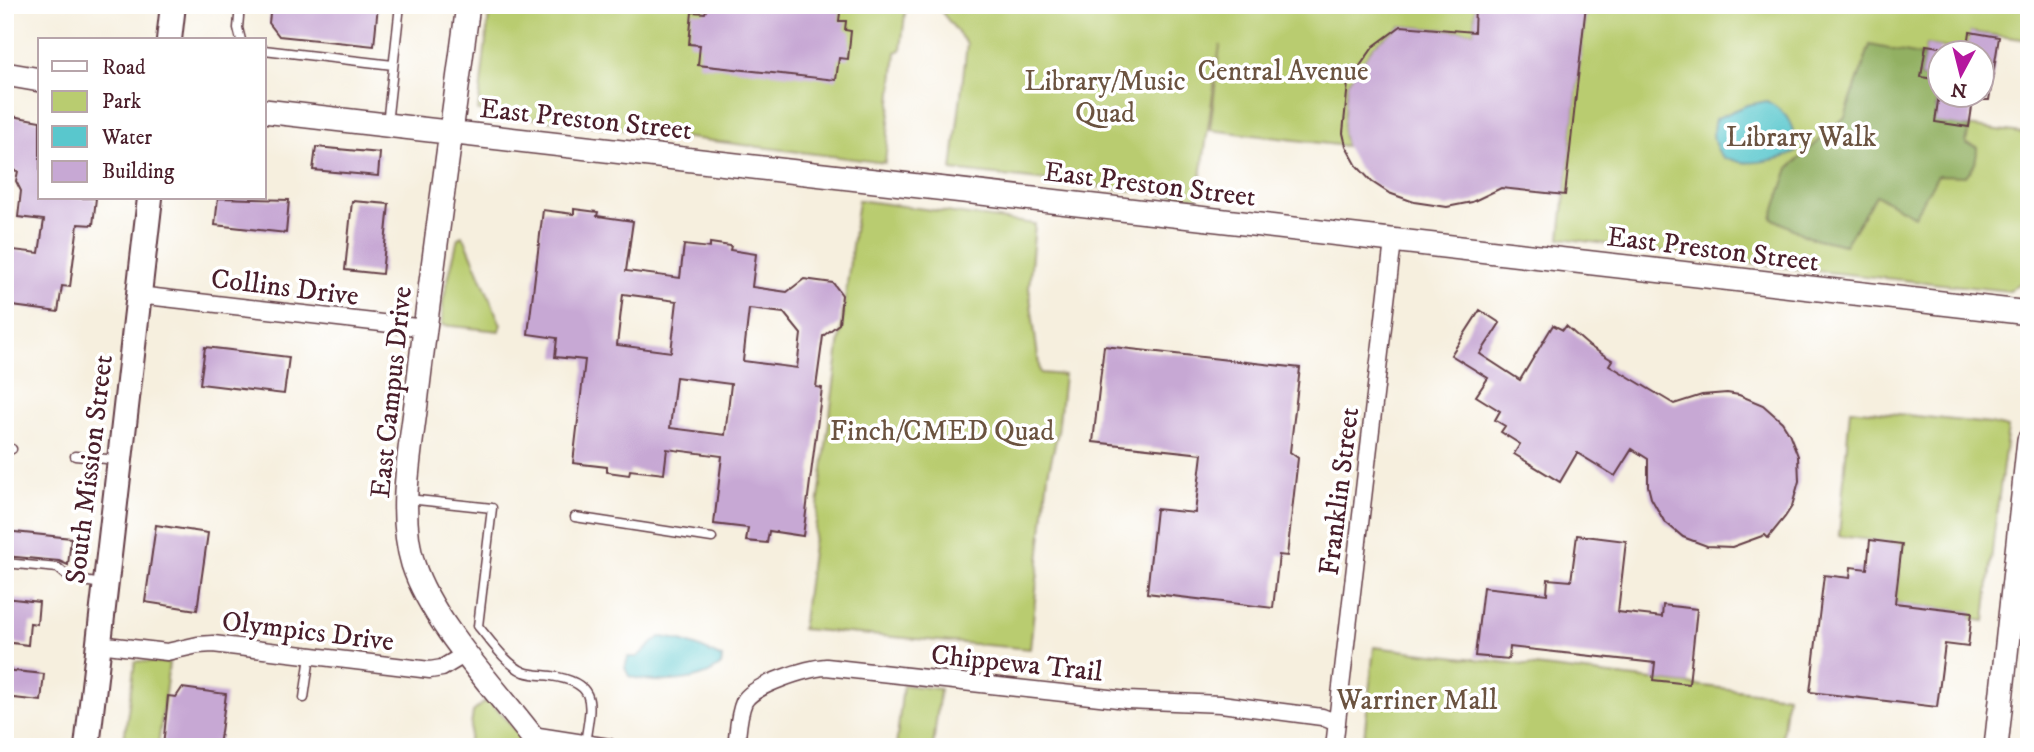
<svg xmlns="http://www.w3.org/2000/svg" width="2034" height="752" font-family="'IM FELL DW Pica',serif">
<style>
.green{fill:#b9cc70;stroke:#82764e;stroke-width:2}
.forest{fill:#92b062;stroke:#6e6846;stroke-width:2}
.water{fill:#59c7cd;stroke:#52737c;stroke-width:2}
.building{fill:#c7a8d4;fill-rule:evenodd}
.lines{fill:none;stroke-linecap:round;stroke-linejoin:round}
.lane-casing{stroke:#643e46;stroke-width:11}
.street-casing{stroke:#643e46;stroke-width:19}
.secondary-casing{stroke:#643e46;stroke-width:26}
.primary-casing{stroke:#643e46;stroke-width:28}
.lane{stroke:#fff;stroke-width:8}
.street{stroke:#fff;stroke-width:16}
.secondary{stroke:#fff;stroke-width:23}
.primary{stroke:#fff;stroke-width:24}
.labels{text-anchor:middle;stroke-width:7;stroke-linejoin:round;paint-order:stroke}
.park-label{font-size:28px;fill:#6b5340;stroke:#fff}
.street-label{font-size:28px;fill:#4a1f2b;stroke:#fff}
</style>
<rect width="100%" height="100%" fill="#fff"/>
<filter id="ink" filterUnits="userSpaceOnUse"><feTurbulence type="fractalNoise" baseFrequency=".0143" numOctaves="2"/><feDisplacementMap in="SourceGraphic" scale="14" xChannelSelector="R" yChannelSelector="G"/><feConvolveMatrix kernelMatrix="1 2 1 2 8 2 1 2 1" color-interpolation-filters="sRGB"/></filter>
<filter id="wash" filterUnits="userSpaceOnUse"><feTurbulence type="fractalNoise" baseFrequency=".00686" numOctaves="4" result="noise"/><feDisplacementMap in="SourceGraphic" scale="28" xChannelSelector="R" yChannelSelector="G"/><feGaussianBlur stdDeviation="1.57" result="paint"/><feColorMatrix in="noise" values="0 0 0 0 0 0 0 0 0 0 0 0 0 0 0 0 0 1.4 0 .05"/><feComposite in="paint" operator="in"/></filter>
<g filter="url(#wash)">
<rect width="100%" height="100%" fill="#f6efde"/>
<path class="green" d="M490 5H906L901 50 896 52 885 163 478 111Z
M936 5H1475L1474 32 1401 26 1374 46 1348 83 1343 133 1346 146 1210 130 1220 45 1198 198 952 170 967 44Z
M1586 5H2029V40L1971 32 1967 51 1926 45 1921 77 1939 80 1935 122 2029 134V240L2023 281 2009 291 1797 269 1560 238Z
M858 200 1035 224 1029 288 1040 373 1064 375 1058 431 1048 474 1030 649 802 629Z
M462 236 465 239 501 325 499 331 442 325 443 301 458 238Z
M1850 409 1991 424 2008 428 1994 533 1985 621 1971 619V612L1895 603 1902 544 1839 536Z
M1374 647 1787 696 1781 747H1363Z
M135 661 169 663 158 747H123Z
M903 685 940 689 933 747H896Z
M488 699 530 747H468L473 712Z"/>
<path class="forest" d="M1870 45 1924 56 1921 77 1939 80 1935 121 1969 127 1966 144 1977 147C1977 160 1975 168 1965 176L1938 175 1914 216 1876 195 1845 245 1808 237 1772 218 1789 168 1845 117Z"/>
<path class="water" d="M1767 101C1790 114 1794 125 1796 152 1785 159 1754 164 1740 162 1734 161 1731 158 1724 159 1713 146 1711 135 1715 119L1747 105Z
M660 637C679 638 704 649 722 658L721 665C700 683 655 685 629 676L625 668 628 657H637Z"/>
<g id="blocks">
<path class="building" d="M271 5H378L374 46 279 36 269 23Z
M708 5H841L839 21H846L845 30 851 31 848 59 839 58 836 80 698 65 700 45 689 44 692 12 705 13Z
M1475 5H1586L1565 195 1501 188 1472 202 1447 207 1414 202 1389 193 1372 182 1357 166 1346 146 1343 133 1348 83 1374 46 1401 26 1474 32Z
M1970 32 1999 37 1989 100H1982V52H1967Z
M1926 45 1940 47V80L1921 77Z
M1939 94H1974L1969 127 1935 122Z
M12 116 40 121V198H96L93 225 78 224 70 287 62 286 58 312 5 305V249L39 253 44 220 18 217 21 191 16 181 18 171 5 169Z
M316 147 380 153 378 176 313 170Z
M218 198 289 200 286 233 215 225Z
M352 201 389 204 382 274 345 270Z
M574 209 598 212 597 216 633 221 626 271 680 278 684 245 710 248V243L731 246 730 250 756 254 752 287 787 292 804 279 833 283 842 295 839 324 823 336 816 387 822 388 803 536 769 531 767 543 746 541 748 528 714 524 722 456 667 449 664 474 630 470 629 475 607 472V467L573 463 585 360 555 357 557 338 528 334 543 210 574 214ZM623 294 677 301 671 352 617 345ZM749 309 784 313 801 334 797 368 743 361ZM676 377 731 384 725 435 670 428Z
M1480 310 1500 323 1480 354 1520 380 1553 325 1563 330 1566 326 1589 346 1612 360 1609 365 1674 404 1702 395 1727 393 1739 395 1763 405 1782 422 1789 433 1798 456 1799 481 1792 506 1785 517 1768 538 1765 535 1732 547 1707 546 1683 537 1664 521 1651 498 1648 486V459L1632 449 1615 476 1577 453 1560 482 1514 454 1520 444 1501 432 1505 426 1495 420 1500 411 1476 396 1488 378 1451 355Z
M1104 346 1300 368 1290 452 1298 458 1287 556 1279 555 1273 608 1147 593 1156 509 1195 513 1202 454 1093 442Z
M205 347 289 357 284 394 200 384Z
M156 525 208 533 197 610 145 602Z
M5 531 71 538 68 565 59 561 5 556Z
M1577 535 1626 541 1618 612 1662 617 1663 605 1697 609 1689 684 1653 680 1655 663 1510 647 1509 659 1475 656 1483 587 1547 594 1548 579 1571 581Z
M1870 540 1902 544 1895 603 1972 612 1968 647 1945 644 1937 707 1810 692 1824 575 1850 578 1851 567 1867 569Z
M5 598 39 602 37 624 30 623 28 645 5 642Z
M5 670 44 674 41 701 5 697Z
M182 688 226 694 219 747H163L168 696 176 697Z"/>
</g>
</g>
<g filter="url(#ink)">
<use href="#blocks" fill-opacity="0" stroke="#643e46" stroke-width="2"/>
<g class="lines">
<g class="lane-casing">
<path id="lane" d="M240 5 238 28 241 40
M264 50 393 65
M387 124 400 5
M5 452 12 449
M75 456 117 460
M408 499 492 508 478 626C490 640 506 664 524 672 532 675 543 675 551 676 599 683 591 704 585 743
M575 517 712 538
M5 563 58 568 71 579 102 584
M304 698 310 656"/>
</g>
<g class="street-casing">
<path id="street" d="M138 295 425 328
M98 644 167 652 198 645 213 644 430 670 442 668 467 653
M532 735 609 747
M736 747C738 733 738 715 744 702 752 685 808 668 826 667L1127 700 1221 704 1322 717 1337 723
M1334 747 1393 241"/>
</g>
<g class="secondary-casing">
<path id="secondary" d="M468 5C451 135 432 265 417 395 411 449 397 511 413 564 433 626 501 694 540 747
M5 74 40 80
M264 111 2029 313
M1996 747 2029 440"/>
</g>
<g class="primary-casing">
<path id="primary" d="M169 40 173 5
M87 747 150 198"/>
</g>
<use href="#lane" class="lane"/>
<use href="#street" class="street"/>
<use href="#secondary" class="secondary"/>
<use href="#primary" class="primary"/>
</g>
</g>
<g class="labels">
<g class="park-label">
<text x="1283" y="80">Central Avenue</text>
<text x="1105" y="90">Library/Music<tspan x="1105" dy="32">Quad</tspan></text>
<text x="1801" y="146">Library Walk</text>
<text x="942" y="440">Finch/CMED Quad</text>
<text x="1417" y="709">Warriner Mall</text>
</g>
<g class="street-label">
<text transform="translate(586 118) rotate(6)" y="10">East Preston Street</text>
<text transform="translate(1150 183) rotate(7)" y="10">East Preston Street</text>
<text transform="translate(1713 248) rotate(7)" y="10">East Preston Street</text>
<text transform="translate(285 286) rotate(7)" y="10">Collins Drive</text>
<text transform="translate(390 392) rotate(-84)" y="10">East Campus Drive</text>
<text transform="translate(88 469) rotate(-83)" y="10">South Mission Street</text>
<text transform="translate(1338 491) rotate(-83)" y="10">Franklin Street</text>
<text transform="translate(308 630) rotate(7)" y="10">Olympics Drive</text>
<text transform="translate(1017 662) rotate(6)" y="10">Chippewa Trail</text>
</g>
</g>
<rect width="2034" height="752" fill="none" stroke="#fff" stroke-width="28"/>
<rect x="38" y="38" width="228" height="161" fill="#ffffff" stroke="#b7a5aa" stroke-width="2"/>
<rect x="52" y="61" width="35" height="10" fill="#ffffff" stroke="#b7a5aa" stroke-width="2"/>
<text x="102" y="74" font-size="21" fill="#4a1f2b">Road</text>
<rect x="52" y="91" width="35" height="21" fill="#b9cc70" stroke="#b7a5aa" stroke-width="2"/>
<text x="102" y="108" font-size="21" fill="#4a1f2b">Park</text>
<rect x="52" y="126" width="35" height="21" fill="#59c7cd" stroke="#b7a5aa" stroke-width="2"/>
<text x="102" y="144" font-size="21" fill="#4a1f2b">Water</text>
<rect x="52" y="161" width="35" height="21" fill="#c7a8d4" stroke="#b7a5aa" stroke-width="2"/>
<text x="102" y="178" font-size="21" fill="#4a1f2b">Building</text>
<g transform="translate(1961 74) rotate(187)"><circle r="33" fill="#ffffff" stroke="#b7a5aa" stroke-width="2"/>
<path d="M0-5L12 26L0 18L-12 26Z" fill="#b5179e"/>
<text y="-10" font-size="19" font-weight="bold" text-anchor="middle" fill="#4a1f2b">N</text>
</g>
</svg>
